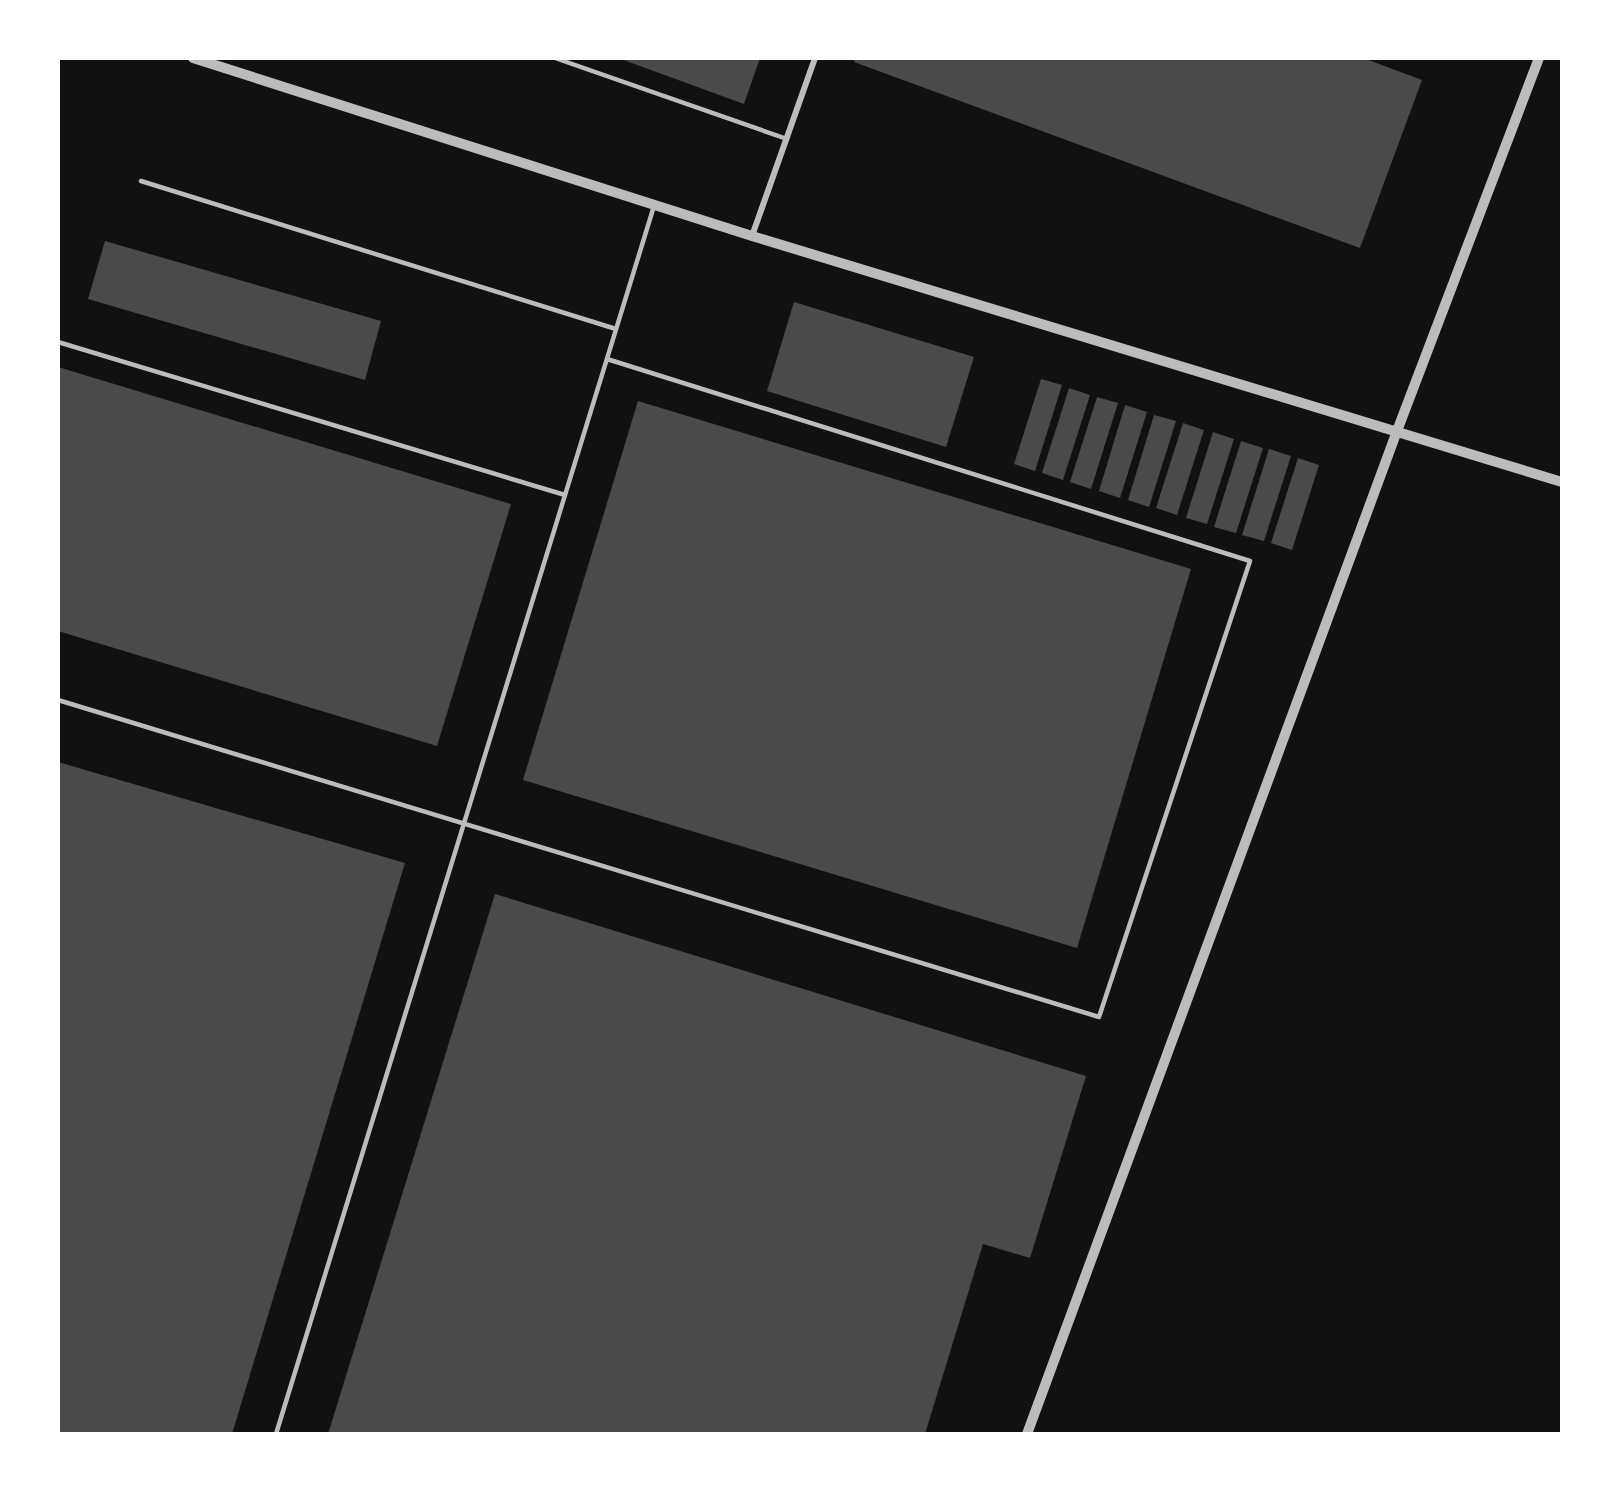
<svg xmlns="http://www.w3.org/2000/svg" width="1620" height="1492" font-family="Inter,sans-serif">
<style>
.building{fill:#4a4a4a}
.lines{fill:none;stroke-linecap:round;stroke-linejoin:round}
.service{stroke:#bcbcbc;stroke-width:4.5}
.minor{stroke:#bcbcbc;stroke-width:6}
.tertiary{stroke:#bcbcbc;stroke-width:10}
</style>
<rect width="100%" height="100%" fill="#111"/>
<path class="building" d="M618 58H760L744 104Z
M855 58H1363L1422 80 1360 248 854 62Z
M105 241 381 321 365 380 88 299Z
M794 302 974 357 946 447 767 391Z
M58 367 511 504 437 746 58 631Z
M1041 379 1062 385 1035 471 1014 464Z
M1069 388 1090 395 1063 480 1042 473Z
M1097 397 1118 403 1091 489 1070 482Z
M638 401 1191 569 1077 948 523 780Z
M1125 405 1147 412 1120 498 1099 491Z
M1154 415 1176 421 1149 507 1128 500Z
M1183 423 1204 430 1177 515 1156 508Z
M1213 432 1234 439 1207 524 1186 518Z
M1241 441 1263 448 1236 533 1214 527Z
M1269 449 1291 456 1264 541 1242 535Z
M1298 458 1319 465 1292 550 1271 543Z
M58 762 405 863 232 1434 58 1432Z
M495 894 1086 1076 1030 1258 983 1244 925 1434H328Z"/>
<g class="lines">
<path class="service" d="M555 58 787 139
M141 181 616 329
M58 342 565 495
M58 700 1099 1017 1250 561 607 359
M276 1434 654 206"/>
<path class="minor" d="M752 236 815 58"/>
<path class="tertiary" d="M193 58 752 236 1562 482
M1027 1434 1397 431 1539 58"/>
</g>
<rect width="1620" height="1492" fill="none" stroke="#ffffff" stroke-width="120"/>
</svg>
